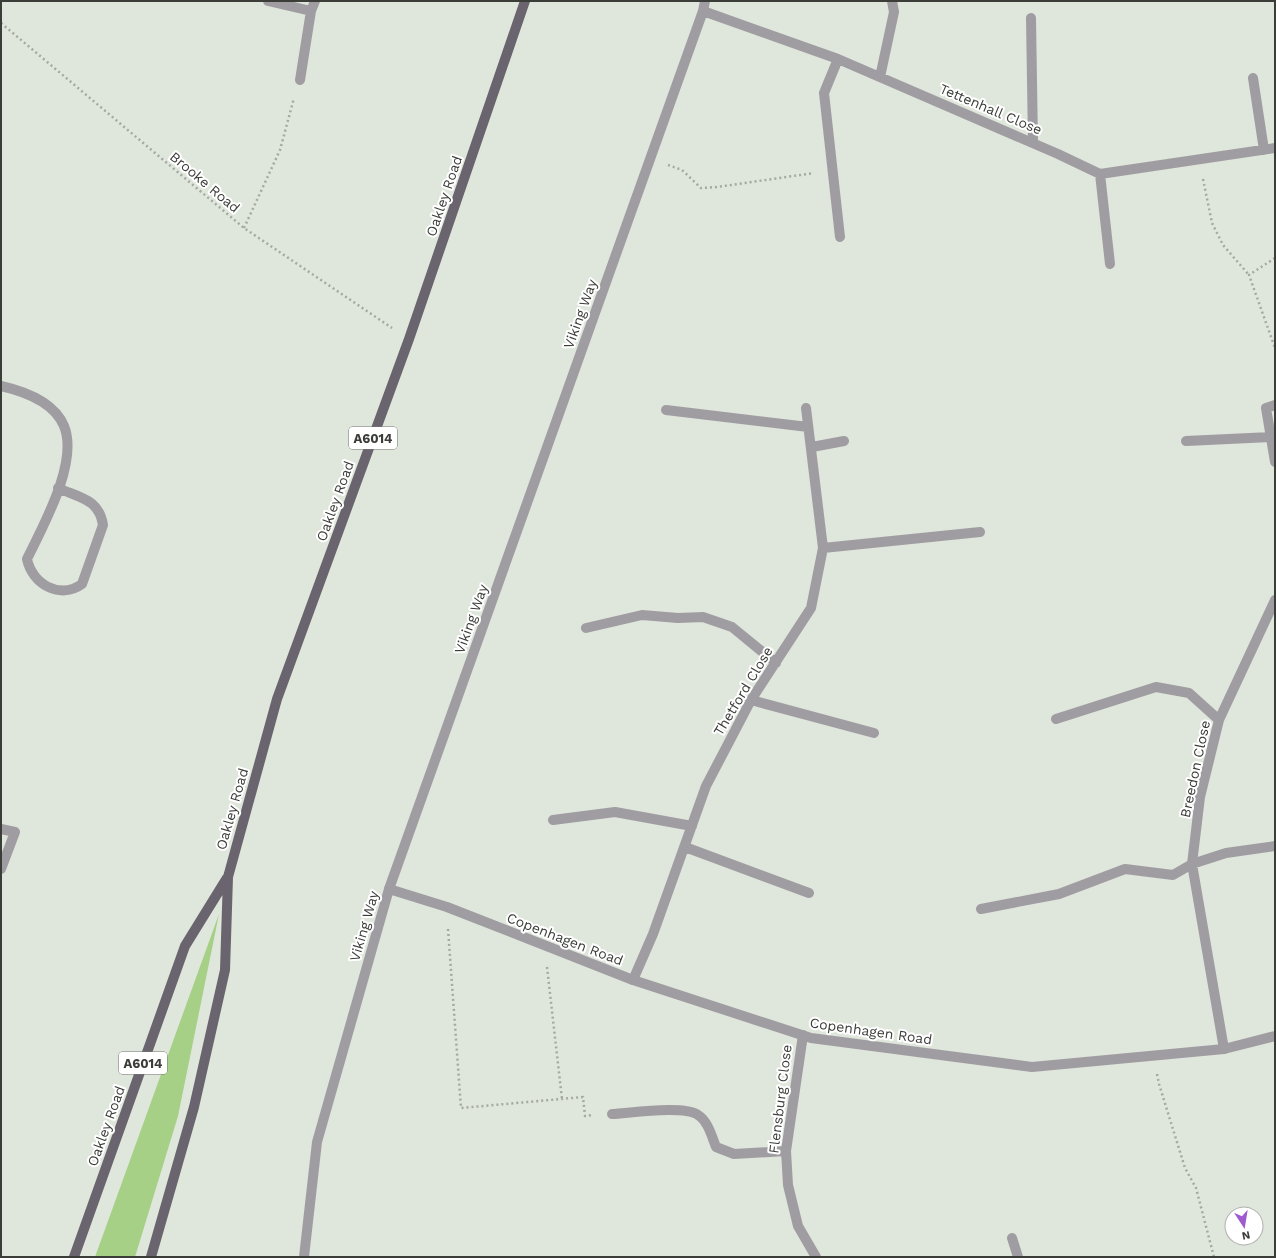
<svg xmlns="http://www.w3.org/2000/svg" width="1276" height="1258" font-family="'Work Sans',sans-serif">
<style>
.green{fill:#a5d086}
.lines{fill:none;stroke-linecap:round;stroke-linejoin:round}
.path{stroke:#a4a9a1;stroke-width:2.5;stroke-dasharray:2 3;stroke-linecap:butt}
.service{stroke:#a09da2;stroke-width:10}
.minor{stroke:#a09da2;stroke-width:10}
.tertiary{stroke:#a09da2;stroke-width:10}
.primary{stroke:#69646d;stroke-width:10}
.labels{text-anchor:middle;stroke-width:4;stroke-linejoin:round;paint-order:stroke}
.shield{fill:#fff;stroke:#767774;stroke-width:1}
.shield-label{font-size:13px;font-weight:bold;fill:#3b3d39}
.street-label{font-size:14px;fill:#3b3d39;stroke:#fff}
</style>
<rect width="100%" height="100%" fill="#dfe6db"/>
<path class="green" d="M219 914 178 1116 135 1257H95Z"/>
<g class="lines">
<path class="path" d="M1 23 244 228 392 328
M668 165 682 170 701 188 717 187 814 173
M1203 179 1212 223 1223 245 1249 275
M244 228 280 150 294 98
M1275 258 1249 275 1275 348
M448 929 461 1108 583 1097 585 1116 593 1115
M547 967 562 1099
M1157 1074 1159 1084 1185 1168 1196 1188 1214 1257"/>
<path class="service" d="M612 1114C631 1113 684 1105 698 1115 708 1121 712 1137 716 1147L734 1154 786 1151"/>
<path class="minor" d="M268 1 311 11
M703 11 838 59 1058 154 1100 174 1275 148
M1031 18 1033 143
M838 59 824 93 840 237
M880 77 894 12 892 1
M1253 78 1264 150
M300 80 311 11 315 1
M1100 174 1110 264
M1 386C23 391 54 402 64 426 79 462 43 526 27 559 32 584 60 600 82 584L103 525C99 499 80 498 58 488
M1275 405 1266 408 1275 462
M666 410 808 427
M1186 441 1271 437
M812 447 844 441
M823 548 980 532
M586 628 642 615 678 618 703 617 732 627 776 663
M751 700 874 733
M1056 719 1156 687 1189 693 1219 720
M553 820 615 812 692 826
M1 829 15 832 1 869
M685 847 809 893
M389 889 703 11 705 1
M981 909 1059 894 1125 869 1173 875 1192 864 1226 853 1275 846
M633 980 653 934 706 786 751 700 811 608 823 548 806 408
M803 1035 786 1151 788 1185 798 1226 816 1257
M1224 1049 1192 864 1200 797 1219 720 1275 600
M1012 1238 1018 1257"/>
<path class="tertiary" d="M304 1257 317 1142 389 889 447 907 633 980 811 1038 1032 1067 1224 1049 1275 1036"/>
<path class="primary" d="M74 1257 185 946 227 878
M151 1257 194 1107 225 970 228 877 277 699 409 339 525 1"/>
</g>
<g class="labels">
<g class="shield">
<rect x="349" y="427" width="48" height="22" rx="3"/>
<rect x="119" y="1052" width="48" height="22" rx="3"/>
</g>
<g class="shield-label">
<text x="373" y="443">A6014</text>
<text x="143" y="1068">A6014</text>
</g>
<g class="street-label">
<text transform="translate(991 109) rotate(23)" y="5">Tettenhall Close</text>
<text transform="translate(205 182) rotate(40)" y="5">Brooke Road</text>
<text transform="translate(444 196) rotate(-71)" y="5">Oakley Road</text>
<text transform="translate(580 314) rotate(-70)" y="5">Viking Way</text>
<text transform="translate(335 501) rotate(-70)" y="5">Oakley Road</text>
<text transform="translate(471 619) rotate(-70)" y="5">Viking Way</text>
<text transform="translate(743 691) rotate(-59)" y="5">Thetford Close</text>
<text transform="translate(1195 769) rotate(-78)" y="5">Breedon Close</text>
<text transform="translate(232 809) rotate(-74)" y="5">Oakley Road</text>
<text transform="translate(364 926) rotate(-74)" y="5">Viking Way</text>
<text transform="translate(565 939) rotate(21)" y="5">Copenhagen Road</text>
<text transform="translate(871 1031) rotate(8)" y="5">Copenhagen Road</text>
<text transform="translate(780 1099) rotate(-83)" y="5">Flensburg Close</text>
<text transform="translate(106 1126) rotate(-70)" y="5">Oakley Road</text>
</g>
</g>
<rect width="1276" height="1258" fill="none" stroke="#3b3d39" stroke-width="4"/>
<g transform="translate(1244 1226) rotate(168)"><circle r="19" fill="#ffffff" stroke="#b1b1b0"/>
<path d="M0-3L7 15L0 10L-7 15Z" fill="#a05acf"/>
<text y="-6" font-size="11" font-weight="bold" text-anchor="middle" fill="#3b3d39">N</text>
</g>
</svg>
